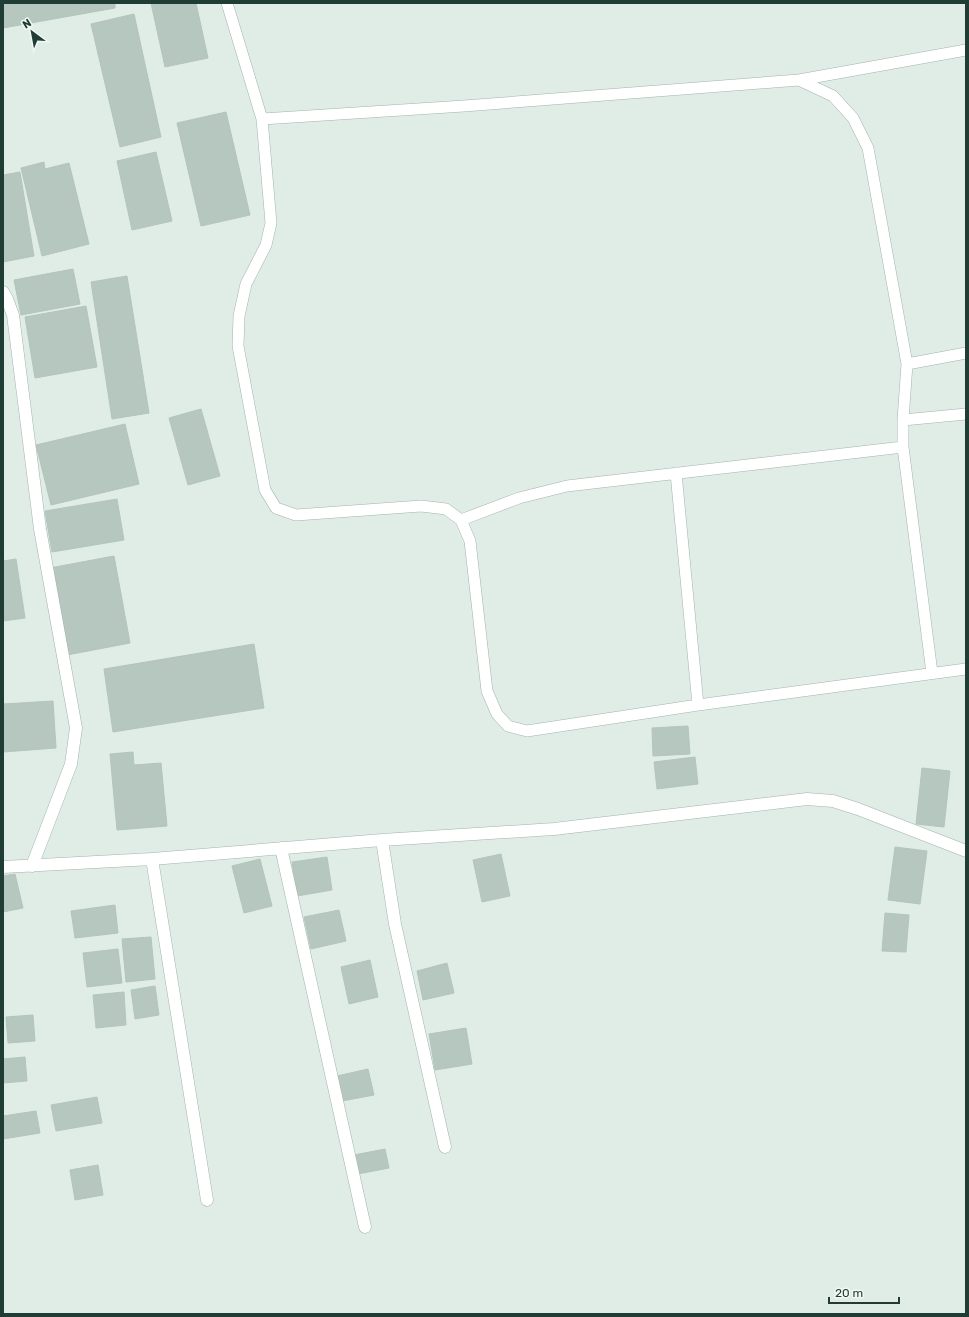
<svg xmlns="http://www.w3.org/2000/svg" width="969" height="1317" font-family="Rubik,sans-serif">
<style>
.building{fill:#b5c7bf;stroke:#b2c6bd}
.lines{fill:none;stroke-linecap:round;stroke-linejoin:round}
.lane-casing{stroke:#a3b4ad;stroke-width:12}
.street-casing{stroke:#a3b4ad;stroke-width:13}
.lane{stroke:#fff;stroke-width:11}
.street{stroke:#fff;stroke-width:12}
</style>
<rect width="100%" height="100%" fill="#e0ece6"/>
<path class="building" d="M3 3H115V8L3 28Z
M151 3H196L208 58 165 67Z
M134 14 161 137 120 147 91 24Z
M226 112 250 215 201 226 177 123Z
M156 152 172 221 132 230 117 161Z
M44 162 45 169 69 163 89 244 42 256 21 168Z
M20 172 34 256 3 262V175Z
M73 269 80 304 21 315 14 280Z
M127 276 149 413 112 419 91 282Z
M86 306 97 367 35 378 25 317Z
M201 409 220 476 188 485 169 418Z
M125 424 139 484 51 505 36 445Z
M117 499 124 540 52 552 45 511Z
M114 556 130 643 67 655 50 568Z
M16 559 25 618 3 621V561Z
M254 644 264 708 113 732 104 669Z
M53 701 56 748 3 752V704Z
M688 726 690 754 653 756 652 728Z
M133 752 134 765 161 763 167 826 117 830 110 754Z
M695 757 698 784 657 789 654 762Z
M922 768 950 771 944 827 916 824Z
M895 847 927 851 920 904 888 900Z
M501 854 510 896 482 902 473 860Z
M327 857 332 890 297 896 292 862Z
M260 859 272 906 244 913 232 866Z
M15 874 23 908 3 912V876Z
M115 905 118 933 75 938 71 911Z
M339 910 346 941 311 949 304 917Z
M885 913 909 915 906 952 882 951Z
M151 937 155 979 126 982 122 939Z
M118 949 122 983 87 987 83 953Z
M370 960 378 997 349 1004 341 967Z
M447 963 454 993 423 1000 417 971Z
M155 986 159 1015 135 1019 131 990Z
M124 992 126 1025 96 1028 93 995Z
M33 1015 35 1041 8 1043 6 1017Z
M466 1028 472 1064 435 1070 429 1034Z
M25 1057 27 1081 3 1083V1059Z
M368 1069 374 1095 342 1101 337 1076Z
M97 1097 102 1123 56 1131 51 1105Z
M36 1111 40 1133 3 1139V1116Z
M385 1149 389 1168 358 1174 354 1155Z
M98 1165 103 1195 75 1200 70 1170Z"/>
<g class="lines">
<g class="lane-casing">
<path id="lane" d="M227 3 262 119 271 223 266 245 246 284 239 316 238 346 265 490 276 508 296 515 421 506 446 509 461 520 470 541 487 691 497 714 508 726 527 731 698 705 966 669
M799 80 966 50
M262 119 464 106 799 80 833 96 853 118 868 148 907 364 903 420V447L932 673
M907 364 966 353
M903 420 966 414
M676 473 698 705
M461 520 519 498 567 486 903 447"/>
</g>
<g class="street-casing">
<path id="street" d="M3 292 7 299 13 315 40 529 76 728 71 764 32 866
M382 840 395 924 445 1147
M281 848 365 1227
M152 859 207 1200
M3 867 152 859 382 840 554 829 807 799 833 801 858 809 966 851"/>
</g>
<use href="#lane" class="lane"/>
<use href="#street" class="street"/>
</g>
<rect width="969" height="1317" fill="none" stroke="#203d35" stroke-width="8"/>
<g transform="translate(32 32) rotate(328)" stroke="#f0f8f4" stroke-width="3" paint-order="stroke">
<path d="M0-3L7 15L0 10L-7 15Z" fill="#203d35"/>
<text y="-6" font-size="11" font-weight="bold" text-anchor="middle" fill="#203d35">N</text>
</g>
<path d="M829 1297v6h70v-6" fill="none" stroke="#203d35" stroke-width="2"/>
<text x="835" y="1297" font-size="12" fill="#203d35" stroke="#f0f8f4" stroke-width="3" paint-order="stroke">20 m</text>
</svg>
